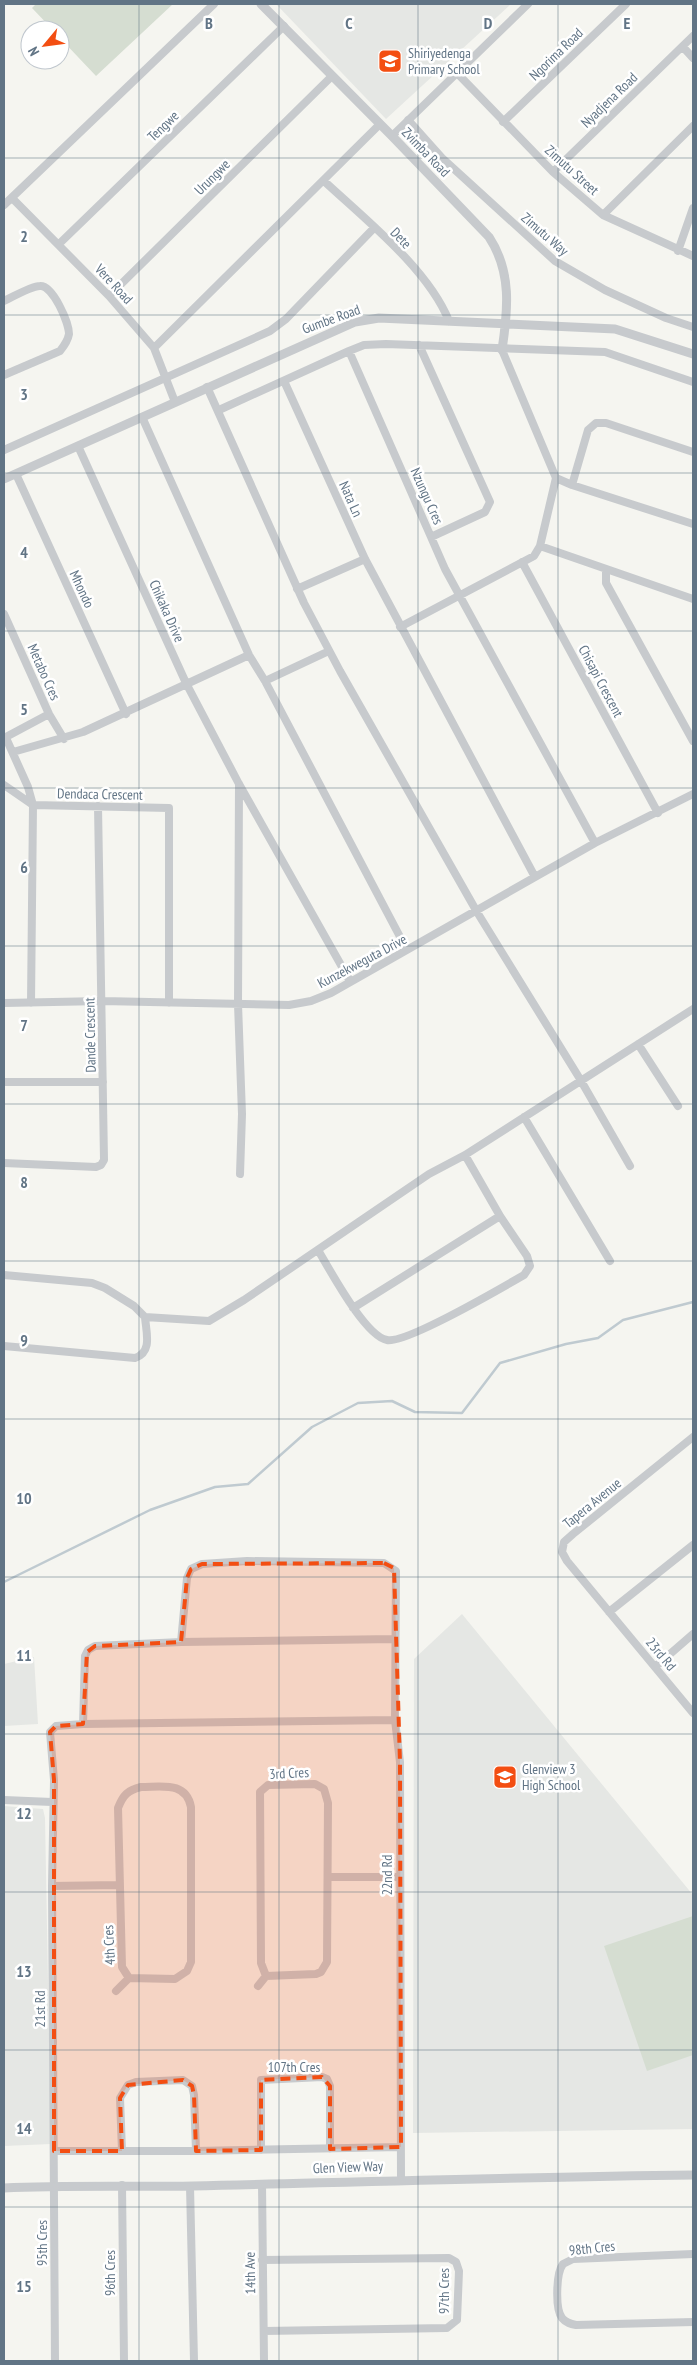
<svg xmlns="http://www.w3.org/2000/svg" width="697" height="2365" font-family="'PT Sans Narrow',sans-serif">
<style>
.built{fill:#e5e7e4}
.green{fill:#d5ddd1}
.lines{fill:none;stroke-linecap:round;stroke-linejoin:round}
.stream{stroke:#bfcad0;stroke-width:2.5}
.minor{stroke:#c7cacd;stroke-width:8}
.tertiary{stroke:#c7cacd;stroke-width:9}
.marked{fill:#f34e12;fill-opacity:0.2;stroke:#f34e12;stroke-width:4;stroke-dasharray:10 6;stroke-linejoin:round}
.grid{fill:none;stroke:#617485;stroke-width:1;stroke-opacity:0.55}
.labels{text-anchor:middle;stroke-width:5;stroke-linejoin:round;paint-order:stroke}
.poi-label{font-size:14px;fill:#617485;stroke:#fff;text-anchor:start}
.street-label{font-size:14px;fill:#617485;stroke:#fff}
.grid-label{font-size:16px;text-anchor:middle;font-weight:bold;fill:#617485;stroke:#fff;stroke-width:5;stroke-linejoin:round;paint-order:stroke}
</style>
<rect width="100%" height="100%" fill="#f5f5f0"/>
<path class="built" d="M276 4H511L386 119Z
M462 1614 693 1895V2129L413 2133 414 1659Z
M34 1657 38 1724 4 1726V1664Z
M4 1806 43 1809 45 1818 51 2144 4 2146Z"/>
<path class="green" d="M36 4H173L96 76 60 38V30H53L32 8Z
M693 1916V2055L647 2071 604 1946Z"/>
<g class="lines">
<path class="stream" d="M4 1582 150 1510 215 1487 248 1484 312 1427 358 1403 392 1401 415 1412 462 1413 500 1363 566 1344 598 1338 623 1320 693 1302"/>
<path class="minor" d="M683 47 693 58
M456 72 553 172 603 215 693 256
M408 120 442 158 555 261 605 290 666 318 693 327
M503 122 626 4
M392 136 528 4
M553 172 693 36
M324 181C366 220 428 269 449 321
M12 198 109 296 154 348 175 402
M4 205 214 4
M603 215 693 126
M59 244 284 26
M678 251 693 208
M109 296 332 76
M4 301C12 297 32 286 40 286 53 285 69 323 69 334 68 340 64 346 60 351L4 375
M154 348 380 124
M502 350 556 478 572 485 693 524
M349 351 431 537 485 512 490 502 419 345
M284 381 365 559 535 877
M207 387 304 603 340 671 477 912 580 1079 630 1166
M219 410 349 351 364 345 386 344 605 352 693 382
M142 417 249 655 265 681 407 950
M78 446 186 683 239 784 350 981
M4 450 270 331 286 319 374 228
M16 474 126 714
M572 485 588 430 596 423H606L693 452
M431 537 445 569 595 843
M540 546 693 599
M522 562 658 813
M606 570V583L693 741
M297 589 365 559
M4 614 49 714 64 739
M400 627 534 556 540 546 556 478
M265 681 329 651
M4 738 49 714
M6 738 28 787 33 805 31 1003
M13 752 83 732 249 655
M239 784 238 1004 242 1114 240 1174
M4 785 33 805
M33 805 169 808V1003
M4 1003 102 1001 289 1005 311 1001 331 993 595 843 693 794
M638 1044 678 1106
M4 1082H103
M524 1117 610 1261
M4 1163 96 1167 101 1165 104 1160 98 806
M318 1250C330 1270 365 1336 387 1340 406 1344 503 1287 524 1275L530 1266 527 1256 500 1216 465 1155
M4 1275 92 1283 105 1288 134 1306 145 1317 209 1321 244 1300 429 1174 465 1155 693 1009
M353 1308 500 1216
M4 1346 135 1358C153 1352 146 1332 145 1317
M693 1437 573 1534 564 1542 562 1552 567 1561 693 1713
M609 1612 693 1545
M181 1642 187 1578 191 1569 202 1564 247 1561 384 1563 396 1571 395 1720 400 1762 401 2179
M655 1667 693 1634
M83 1724 85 1656 88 1650 95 1646 181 1642 395 1639
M141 1787C162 1787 186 1781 191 1807V1962L187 1971 175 1979 129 1978 122 1967 118 1808C123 1795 128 1790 141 1787Z
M4 1800 52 1802
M329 1877H399
M52 1886 119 1885
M258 1986 266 1976 261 1963 260 1792 268 1785 315 1784 324 1789 328 1803 327 1962 321 1972 316 1974 266 1976
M116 1991 129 1978
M261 2150V2080L322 2077 327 2079 330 2086V2149
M54 2151H196L401 2147
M122 2151 120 2098 128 2085 136 2082 183 2080 192 2086 194 2095 196 2151
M262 2184 264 2361
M122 2185 124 2361
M190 2186 194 2361
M693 2254 573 2259 563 2264C556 2273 555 2309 562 2318 566 2323 571 2324 576 2325L693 2322
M262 2260 449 2258 456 2262 459 2271 457 2320 447 2328 264 2331
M55 2361 52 1886 54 1780 50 1732 56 1726 83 1724 395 1720"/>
<path class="tertiary" d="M261 4 392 136 489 237C512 272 508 310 502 350
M4 479 355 322 379 318 615 329 693 354
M4 2188C67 2185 130 2187 193 2186 360 2182 526 2177 693 2175"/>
</g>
<path class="marked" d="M384 1563 394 1568 400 1762 401 2147 330 2149V2086L322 2077 261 2080V2150L196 2151 194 2095 192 2086 183 2080 128 2085 120 2098 122 2151H54V1780L50 1732 56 1726 83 1724 87 1652 95 1646 181 1642 187 1578 191 1569 202 1564Z"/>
<path class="grid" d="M139 4V2361M279 4V2361M418 4V2361M558 4V2361M4 158H693M4 315H693M4 473H693M4 631H693M4 788H693M4 946H693M4 1104H693M4 1261H693M4 1419H693M4 1577H693M4 1734H693M4 1892H693M4 2050H693M4 2207H693"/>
<defs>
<g id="school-square" transform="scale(1.25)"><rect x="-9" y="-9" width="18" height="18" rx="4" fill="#f34e12" stroke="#fff"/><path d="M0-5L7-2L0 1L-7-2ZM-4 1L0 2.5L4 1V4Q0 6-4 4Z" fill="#fff"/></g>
</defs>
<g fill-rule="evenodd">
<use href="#school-square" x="390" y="61"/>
<use href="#school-square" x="505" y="1777"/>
</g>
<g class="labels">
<g class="poi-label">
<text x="408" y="58">Shiriyedenga<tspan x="408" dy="16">Primary School</tspan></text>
<text x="522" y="1774">Glenview 3<tspan x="522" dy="16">High School</tspan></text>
</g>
<g class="street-label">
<text transform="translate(556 54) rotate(-44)" y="5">Ngorima Road</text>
<text transform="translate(609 100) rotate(-44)" y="5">Nyadjena Road</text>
<text transform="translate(163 126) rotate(-44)" y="5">Tengwe</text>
<text transform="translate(426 152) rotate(46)" y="5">Zvimba Road</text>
<text transform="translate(572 170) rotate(42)" y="5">Zimutu Street</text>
<text transform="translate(212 177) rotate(-45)" y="5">Urungwe</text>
<text transform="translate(545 234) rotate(41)" y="5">Zimutu Way</text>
<text transform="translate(401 238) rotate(46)" y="5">Dete</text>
<text transform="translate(114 284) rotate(47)" y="5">Vere Road</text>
<text transform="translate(331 319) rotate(-20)" y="5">Gumbe Road</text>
<text transform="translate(427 496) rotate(66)" y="5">Nzungu Cres</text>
<text transform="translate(351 499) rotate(66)" y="5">Nata Ln</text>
<text transform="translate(82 589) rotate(65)" y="5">Mhondo</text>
<text transform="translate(167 611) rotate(66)" y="5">Chikaka Drive</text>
<text transform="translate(44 672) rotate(66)" y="5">Metabo Cres</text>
<text transform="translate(601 681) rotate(62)" y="5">Chisapi Crescent</text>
<text transform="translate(100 794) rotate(1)" y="5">Dendaca Crescent</text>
<text transform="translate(362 961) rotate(-28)" y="5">Kunzekweguta Drive</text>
<text transform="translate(90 1035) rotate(-91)" y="5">Dande Crescent</text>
<text transform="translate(592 1503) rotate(-39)" y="5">Tapera Avenue</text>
<text transform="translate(661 1654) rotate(50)" y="5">23rd Rd</text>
<text transform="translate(289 1773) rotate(-3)" y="5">3rd Cres</text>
<text transform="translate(387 1875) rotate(-90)" y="5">22nd Rd</text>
<text transform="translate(109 1945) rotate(-93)" y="5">4th Cres</text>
<text transform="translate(40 2009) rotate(-90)" y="5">21st Rd</text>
<text x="294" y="2072">107th Cres</text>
<text transform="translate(348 2167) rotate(-2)" y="5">Glen View Way</text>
<text transform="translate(42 2243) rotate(-90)" y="5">95th Cres</text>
<text transform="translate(592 2248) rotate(-6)" y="5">98th Cres</text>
<text transform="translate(110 2273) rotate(-90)" y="5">96th Cres</text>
<text transform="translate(250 2273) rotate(-91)" y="5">14th Ave</text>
<text transform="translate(444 2291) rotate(-90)" y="5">97th Cres</text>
</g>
</g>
<g class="grid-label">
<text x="209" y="29">B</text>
<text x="349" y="29">C</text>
<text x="488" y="29">D</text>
<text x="627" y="29">E</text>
<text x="24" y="242">2</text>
<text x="24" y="400">3</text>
<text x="24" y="558">4</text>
<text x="24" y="715">5</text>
<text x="24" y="873">6</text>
<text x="24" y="1031">7</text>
<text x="24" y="1188">8</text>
<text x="24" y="1346">9</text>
<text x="24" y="1504">10</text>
<text x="24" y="1661">11</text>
<text x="24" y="1819">12</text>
<text x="24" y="1977">13</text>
<text x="24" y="2134">14</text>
<text x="24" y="2292">15</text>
</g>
<rect width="697" height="2365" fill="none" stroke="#617485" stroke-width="10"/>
<g transform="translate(45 45) rotate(241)"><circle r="24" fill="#ffffff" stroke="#c0c7ce"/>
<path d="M0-4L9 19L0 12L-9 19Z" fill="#f34e12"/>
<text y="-8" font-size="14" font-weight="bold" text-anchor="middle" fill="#617485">N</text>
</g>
</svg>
